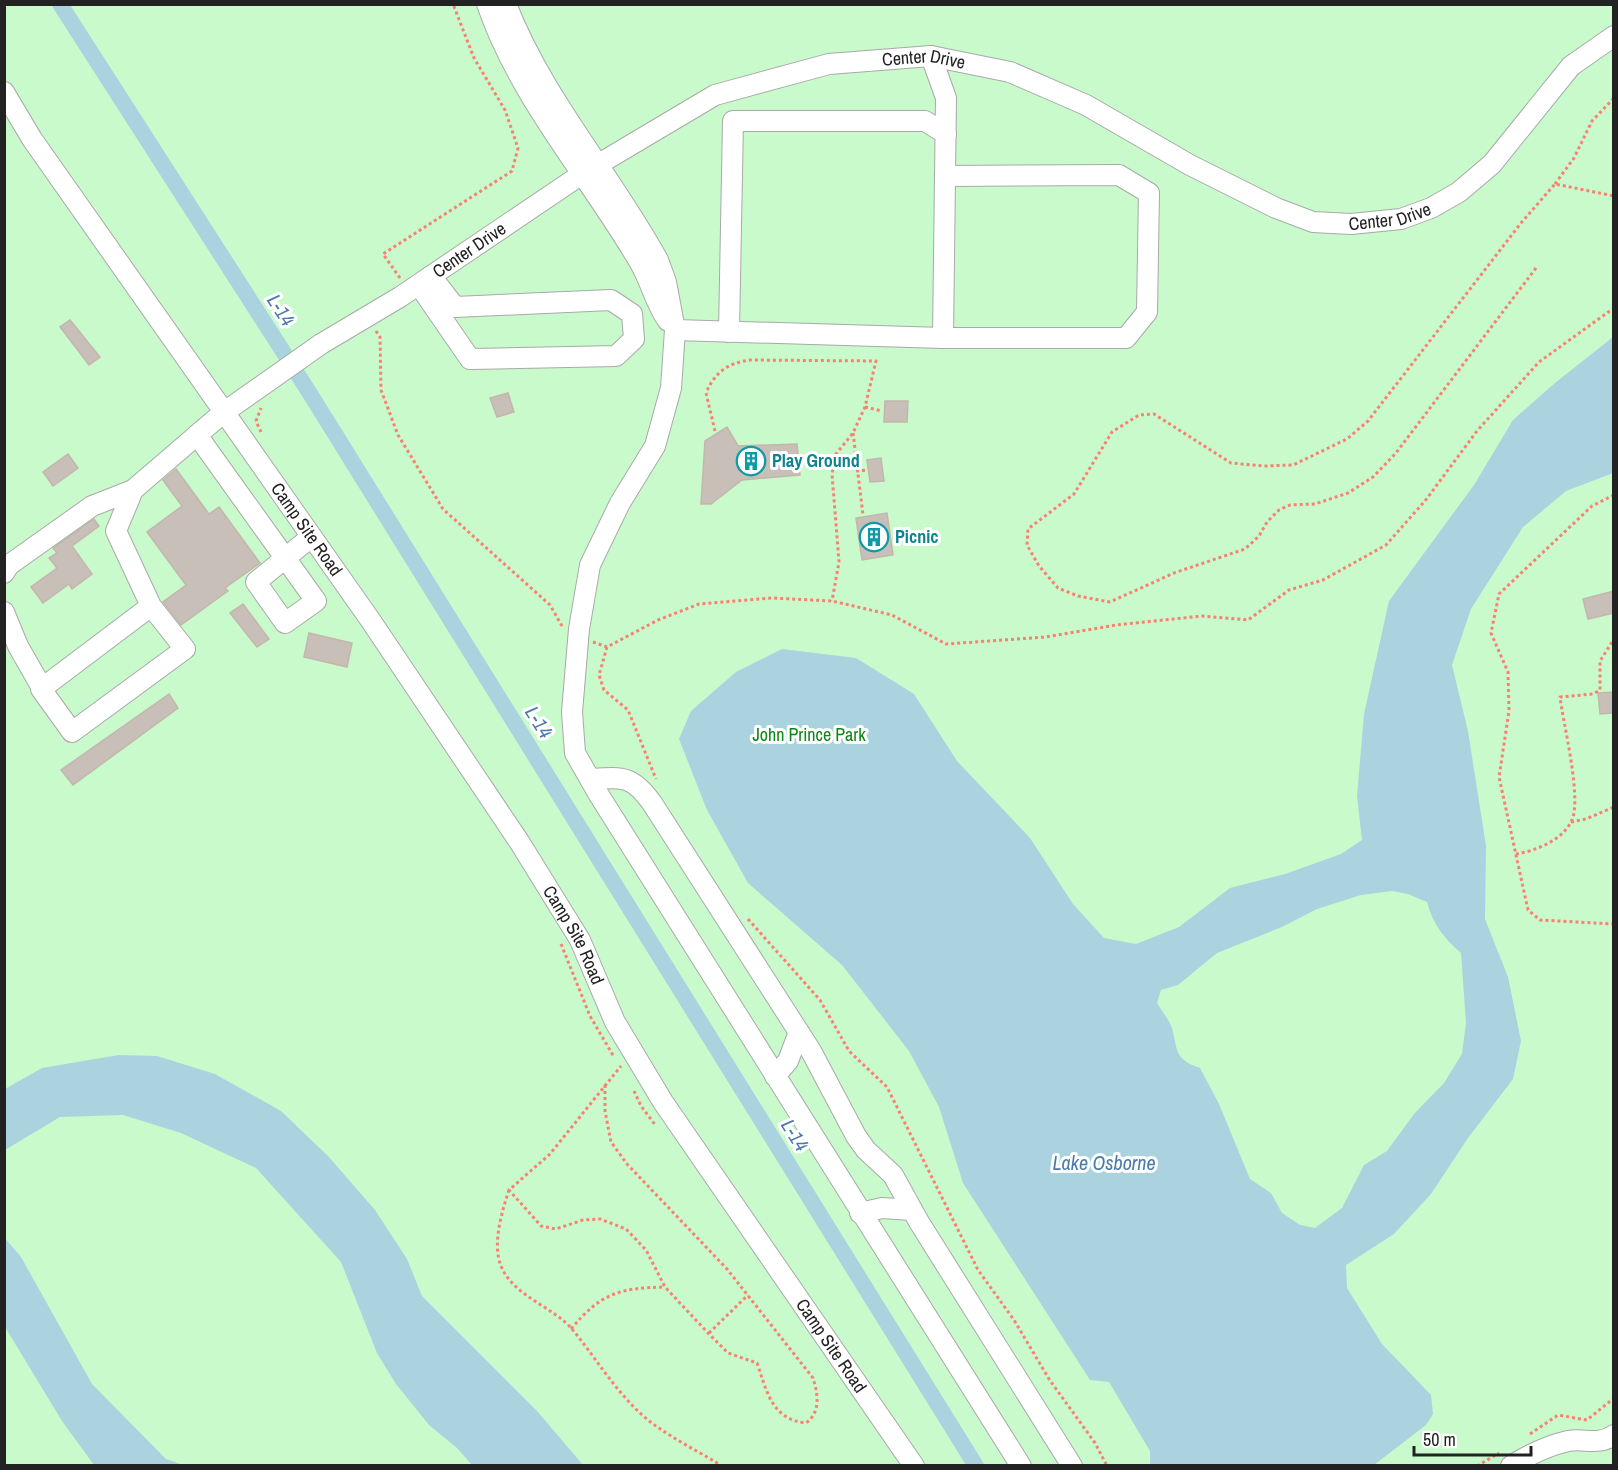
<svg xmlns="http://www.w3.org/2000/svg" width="1618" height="1470" font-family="'Archivo Narrow',sans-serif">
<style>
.park{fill:#c8facc}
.water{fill:#aad3df;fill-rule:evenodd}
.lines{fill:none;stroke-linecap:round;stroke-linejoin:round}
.canal{stroke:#aad3df;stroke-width:16}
.building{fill:#c7bfb8;stroke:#c4b6ab;stroke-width:1.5}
.minor-casing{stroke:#a9a9a9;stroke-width:22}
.path{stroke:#fa8072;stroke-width:3;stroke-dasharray:3 3;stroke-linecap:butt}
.minor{stroke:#fff;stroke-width:20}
.labels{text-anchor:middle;stroke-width:6;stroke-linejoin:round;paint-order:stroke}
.street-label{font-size:18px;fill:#222;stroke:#fff}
.culture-label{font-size:18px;font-weight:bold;fill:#0d838f;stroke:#fff;text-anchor:start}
.park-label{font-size:18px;fill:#0c8416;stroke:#fff}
.water-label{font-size:20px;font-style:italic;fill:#4a7aab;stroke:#fff}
</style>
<rect width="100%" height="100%" fill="#f2efe9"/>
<path class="park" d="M5 5H1613V1465H5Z"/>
<path class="water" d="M1613 337V473L1566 491 1523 527 1471 609 1452 665 1468 731 1486 846 1485 919 1508 977 1521 1041 1513 1079 1468 1138 1431 1194 1394 1234 1346 1265 1347 1288 1382 1344 1431 1395 1433 1414 1426 1425 1374 1465H1150V1451L1109 1382 1090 1380 963 1183 939 1107 909 1051 842 965 748 883 707 810 679 739 691 711 736 672 782 649 856 658 914 694 957 761 1030 838 1073 904 1104 938 1136 944 1179 927 1230 888 1285 874 1341 854 1362 840 1357 796 1364 714 1389 601 1474 485 1513 420 1555 383ZM1392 891 1408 894 1427 902C1433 925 1444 938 1461 953L1466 1023 1462 1054 1444 1083 1414 1114 1387 1151 1364 1165 1342 1208 1315 1228 1300 1225 1282 1213 1271 1193 1250 1179 1219 1104 1200 1068C1174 1059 1178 1051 1172 1028 1169 1020 1162 1011 1157 1003L1161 990 1178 985 1217 953 1282 927 1317 909 1361 895Z
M119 1055 157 1056 215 1074 281 1111 328 1156 375 1210 407 1259 422 1296 537 1411 583 1465H472L457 1448 429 1425 396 1384 377 1353 341 1262 256 1168 181 1133 123 1115 60 1117 5 1150V1089L42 1068Z
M4 1237 21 1257 92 1384 166 1459 183 1465H94L62 1421 5 1327Z"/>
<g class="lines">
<path class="canal" d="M60 4 309 392 976 1466"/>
</g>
<path class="building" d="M70 320 100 357 89 365 60 327Z
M508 393 514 412 497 417 490 398Z
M885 401H908L907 422H884Z
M727 427 738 446 797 444 800 475 742 480 711 504H701L705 441Z
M68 454 78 468 53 486 43 472Z
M881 458 884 481 870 482 867 460Z
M176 469 209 514 219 507 260 563 225 588 228 591 181 625 163 602 186 585 147 532 182 506 163 480Z
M887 513 893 555 862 560 856 518Z
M94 519 99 526 72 546 92 574 72 589 69 584 43 603 31 587 57 568 49 558 57 553 53 548Z
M1614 591V613L1588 619 1583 599Z
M243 604 269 639 257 647 230 613Z
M309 633 352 643 347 667 304 657Z
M1614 692V713L1600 714 1598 693Z
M169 694 178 708 73 785 61 770Z"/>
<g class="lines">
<g class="minor-casing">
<g id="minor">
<path d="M487 4C520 100 590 177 640 263 651 282 655 303 668 321"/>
<path d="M506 4C542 97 610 173 658 260L666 282 675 330 671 388 655 446 620 503 590 565 579 629 572 712 575 753 599 795 1021 1466"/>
<path id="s1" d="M4 92 32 139 371 621 520 843 580 940 615 1022 663 1102 914 1466"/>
<path d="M419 285 470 359 616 356 634 339 632 314 611 300 455 307 431 276"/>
<path d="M675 330 943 338 946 98 931 56"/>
<path d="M729 332 733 121H925L946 134"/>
<path d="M943 338H1126L1147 312 1149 193 1119 175 945 176"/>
<path id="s2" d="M311 537 256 582 285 623 316 601 197 435 223 413 321 344 400 297 582 174 715 95 829 64 931 56 1010 72 1086 105 1190 165 1276 208 1313 222 1351 224 1401 219 1431 208 1459 192 1492 164 1571 66 1614 36"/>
<path d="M4 573 9 565 92 506 133 490"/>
<path d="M151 606 41 689 72 732 185 649 151 606 116 531 133 490 197 435"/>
<path d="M4 612 18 646 42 688"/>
<path d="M590 779C622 777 632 775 652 803L811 1051 856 1136 866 1150 893 1175 919 1222 1072 1466"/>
<path d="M775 1076 788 1061 799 1032"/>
<path d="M860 1213 882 1208 912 1210"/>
<path d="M1511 1466C1530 1454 1546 1446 1568 1441 1585 1438 1598 1446 1614 1435"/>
</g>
</g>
<path class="path" d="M1555 184 1574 158 1592 121 1614 98
M1536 268 1396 453 1373 477 1348 493 1315 504 1290 505 1279 510 1267 522 1259 536 1245 549 1174 573 1110 602 1078 596 1058 588 1039 566 1027 545 1028 529 1074 494 1112 432 1139 415 1154 414 1231 463 1264 466 1293 465 1347 439 1368 421 1521 223 1555 184 1614 196
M400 278 383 254 512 171 518 148 505 110 474 58 453 4
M376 331 380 337 381 390 398 435 443 509 550 605 562 626
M865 407 882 411
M715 431 706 393C715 372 728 363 750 360L876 361 865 407 853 433 836 454 832 474 839 562 832 601
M261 432 256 421 261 408
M853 433 863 515
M856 471 867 470
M1614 495 1592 506 1499 594 1491 633 1508 672 1509 711 1499 777 1528 910 1540 920 1614 924
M593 642 607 647 658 620 699 604 772 598 832 601 892 615 946 644 1046 637 1116 625 1202 616 1248 620 1289 590 1323 580 1386 545 1425 501 1477 431 1539 362 1614 308
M607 647 599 675 604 690 628 710 656 779
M1571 822 1586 819 1614 807
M1516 854C1535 851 1561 841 1571 822 1583 801 1563 723 1560 697L1593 694 1600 690V661L1614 639
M748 919 820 1000 849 1051 887 1087 978 1270 1014 1320 1049 1379 1095 1443 1107 1466
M561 944 590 1016 614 1057
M605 1085V1111L611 1142 627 1164 727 1269 813 1378C818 1394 821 1412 806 1423 771 1419 767 1391 757 1363L728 1353 708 1333 665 1287 646 1250 626 1229 600 1219 583 1220 556 1229 541 1226 509 1190 550 1154 621 1066
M634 1091 641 1106 656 1126
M509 1190C502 1211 492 1244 501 1266 513 1296 552 1306 572 1329 592 1353 609 1381 631 1404 655 1431 692 1447 722 1466
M571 1329C601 1293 619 1288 665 1287
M709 1333 748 1295
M1530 1434 1558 1415 1587 1420 1614 1398
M1477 1466 1499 1453"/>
<use href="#minor" class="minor"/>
</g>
<defs>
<g id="building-ring" transform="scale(1.5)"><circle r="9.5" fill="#fff" stroke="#0f9aa8" stroke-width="1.5"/><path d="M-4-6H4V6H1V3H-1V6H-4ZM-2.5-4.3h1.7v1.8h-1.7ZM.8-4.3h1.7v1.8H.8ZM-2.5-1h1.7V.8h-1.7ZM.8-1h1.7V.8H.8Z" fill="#0f9aa8"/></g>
</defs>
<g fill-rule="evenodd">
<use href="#building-ring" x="751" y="461"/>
<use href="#building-ring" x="874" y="537"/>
</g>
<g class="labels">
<g class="street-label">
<text dy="6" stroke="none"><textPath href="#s2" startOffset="1197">Center Drive</textPath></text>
<text dy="6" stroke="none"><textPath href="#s2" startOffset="1701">Center Drive</textPath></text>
<text dy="6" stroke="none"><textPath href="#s2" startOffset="693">Center Drive</textPath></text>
<text dy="6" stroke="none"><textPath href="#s1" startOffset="532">Camp Site Road</textPath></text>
<text dy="6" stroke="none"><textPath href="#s1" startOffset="1018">Camp Site Road</textPath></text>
<text dy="6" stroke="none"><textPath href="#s1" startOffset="1504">Camp Site Road</textPath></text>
</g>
<g class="culture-label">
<text x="772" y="467">Play Ground</text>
<text x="895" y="543">Picnic</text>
</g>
<g class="park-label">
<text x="809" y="741">John Prince Park</text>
</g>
<g class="water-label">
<text transform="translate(281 310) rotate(57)" y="7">L-14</text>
<text transform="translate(539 722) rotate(58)" y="7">L-14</text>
<text transform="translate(795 1135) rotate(58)" y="7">L-14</text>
<text x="1104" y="1170">Lake Osborne</text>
</g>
</g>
<rect width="1618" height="1470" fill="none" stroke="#222222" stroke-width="12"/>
<path d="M1414 1446v9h117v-9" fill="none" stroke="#222222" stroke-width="3"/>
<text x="1423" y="1446" font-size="18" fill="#222222" stroke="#ffffff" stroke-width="4.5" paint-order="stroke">50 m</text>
</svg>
